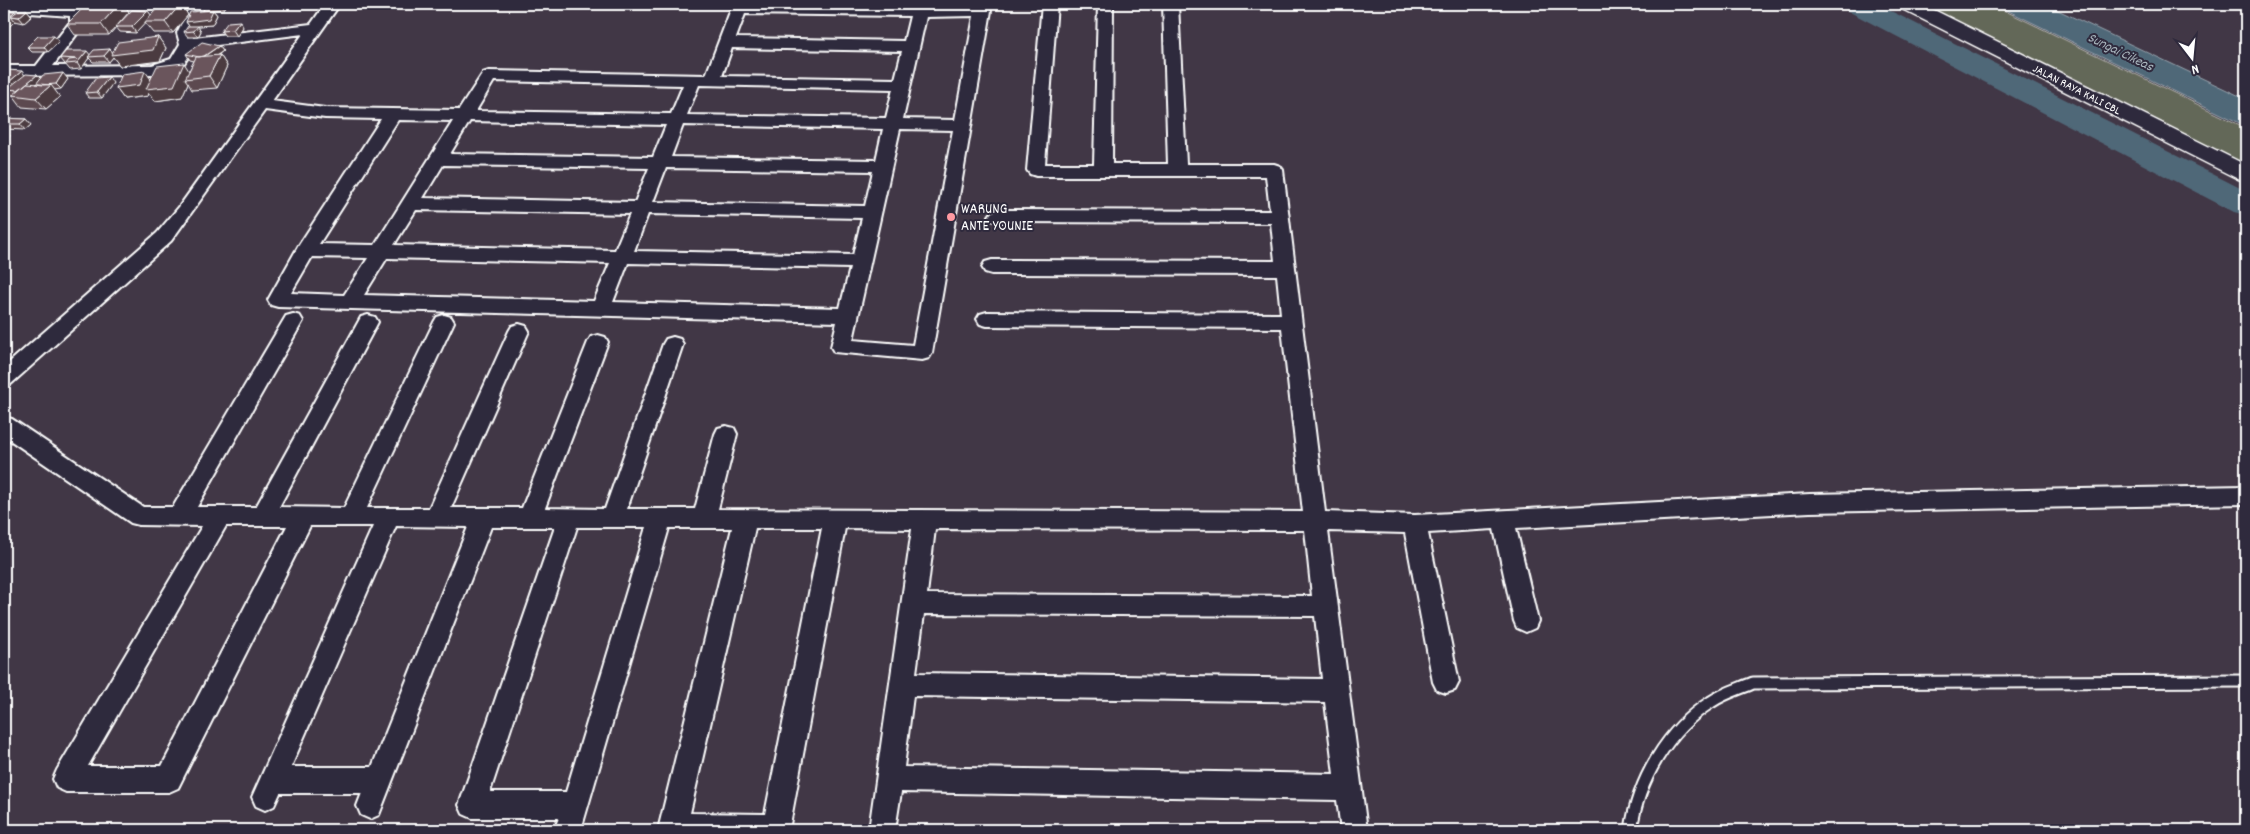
<svg xmlns="http://www.w3.org/2000/svg" width="2250" height="834" font-family="Dekko,sans-serif">
<style>
.green{fill:#646759;stroke:#b2b3ac}
.water{fill:#506878;stroke:#96a4ae}
.lines{fill:none;stroke-linecap:round;stroke-linejoin:round}
.river{fill:#506878;fill-rule:evenodd}
.lane-casing{stroke:#fff;stroke-width:15}
.street-casing{stroke:#fff;stroke-width:4}
.secondary-casing{stroke:#fff;stroke-width:3}
.lane{stroke:#2f2a3d;stroke-width:11}
.street{fill:#2f2a3d;fill-rule:evenodd}
.secondary{fill:#2f2a3d;fill-rule:evenodd}
.wall{fill:#5c484f;stroke:#fff}
.shaded-wall{fill:#4b3b40;stroke:#fff}
.building{fill:#6b545c;stroke:#fff}
.poi-dot{fill:#ff9aa2;stroke:#2f2a3d;stroke-width:2}
.labels{text-anchor:middle;stroke-width:4;stroke-linejoin:round;paint-order:stroke}
.far-street-label{font-size:12px;fill:#fff;stroke:#2f2a3d}
.far-water-label{font-size:14px;font-style:italic;fill:#a8b4bc;stroke:#2f2a3d}
.poi-label{font-size:15px;fill:#fff;stroke:#2f2a3d;text-anchor:start}
</style>
<rect width="100%" height="100%" fill="#413746"/>
<filter id="ink" filterUnits="userSpaceOnUse"><feTurbulence type="fractalNoise" baseFrequency=".02" numOctaves="2"/><feDisplacementMap in="SourceGraphic" scale="10" xChannelSelector="R" yChannelSelector="G"/><feConvolveMatrix kernelMatrix="1 2 1 2 8 2 1 2 1" color-interpolation-filters="sRGB"/></filter>
<g filter="url(#ink)">
<path class="green" d="M1907 4H1991L2246 128V175Z"/>
<path class="water" d="M1994 4H2045L2246 99V126Z"/>
<g class="lines">
<path class="river" d="M1842 4H1877L2246 191V215L2234 212 1846 10Z"/>
<g class="lane-casing">
<path id="lane" d="M1631 830C1638 780 1668 729 1711 702 1724 693 1739 689 1753 683L2246 681"/>
</g>
<g class="street-casing">
<path id="street" d="M4 4H88L82 11 86 16V22L53 66 152 65 171 59 180 44 177 33 191 4H206L193 33 194 38 311 24 325 4H340L272 101 325 108 459 110 483 73 489 71 706 75 731 9 734 6 739 4 988 8 991 11 932 353 929 358 922 360 834 352 831 347 837 322 278 307 271 305 268 300 299 245 381 119 325 118 265 110 171 241 11 384 4 387V367L157 233 179 207 303 34 194 48 183 65 153 75 4 76V66H36L70 22V16L4 11ZM745 14 910 16 904 41 736 38ZM974 16 955 120 903 119 926 17ZM732 48 902 51 895 79 722 76ZM494 81 683 85 671 114 476 111ZM699 85 893 89 886 118 687 115ZM398 120 453 121 375 245 319 244ZM470 121 666 125 653 157 450 154ZM683 125 883 129 876 160 671 157ZM900 129 953 130 913 345 853 340ZM443 165 649 168 635 202 423 198ZM666 168 873 171 865 206 653 202ZM416 210 630 214 615 250 394 245ZM648 214 862 218 853 255 634 251ZM312 257 368 258 344 295 291 293ZM387 258 610 263 594 301 364 295ZM628 263 850 268 840 308 613 302Z
M1042 4H1057L1045 164H1094L1098 4H1113L1112 164H1168L1163 4H1178L1186 164H1274L1280 166 1283 170 1325 512 1415 515 1810 494 2246 486V504L1810 512 1516 528 1538 621 1535 628 1526 632 1517 628 1514 621 1494 529 1428 533 1459 682 1455 690 1446 693 1437 690 1433 682 1405 533 1328 531 1367 830H1341L1337 800 901 792 895 830H869L912 529 845 528 789 830H661L659 826 732 528H669L581 830H559L556 825 559 818H472L463 814 459 805 555 527H491L379 815 370 819 361 815 357 806 362 793H280L274 806 265 810 256 806 252 797 373 526H310L178 788 169 792H66L57 788 53 779 57 770 202 526 139 525 131 523 4 436V417L12 419 143 507H173L286 316 293 314 300 316 303 321 197 507H256L361 317 368 315 375 317 378 322 279 507 344 508 434 322 437 317 444 315 451 317 454 322 367 508H429L509 331 512 326 519 324 526 326 529 331 451 508H522L588 342 591 337 598 335 605 337 608 342 545 508 605 509 663 344 666 339 673 337 680 339 683 344 627 509H695L715 434 718 428 726 426 734 428 737 434 718 509 1303 512 1282 328 987 326 980 324 977 319 980 314 987 312 1281 314 1277 275 992 274 985 272 982 267 985 262 992 260 1275 261 1271 223 998 222 992 220 989 216 992 212 998 210 1270 211 1266 176H1036L1030 174 1027 170ZM226 526H287L162 766H88ZM396 526 468 527 372 767H291ZM577 527H646L566 792H490ZM755 528H822L765 814 690 813ZM935 529 1305 530 1312 596 927 594ZM924 614 1315 616 1322 679 916 673ZM913 696 1325 702 1334 774 904 767Z"/>
</g>
<g class="secondary-casing">
<path id="secondary" d="M1897 4H1922L2246 165V181L2238 179 1900 8Z"/>
</g>
<use href="#lane" class="lane"/>
<use href="#street" class="street"/>
<use href="#secondary" class="secondary"/>
</g>
<path class="wall" d="M87 4H124L129 12 117 26 148 11 151 16 161 4H186L188 6 185 10 188 15 173 33H153L145 23 136 33 120 32 116 27 109 35H75L67 24Z
M202 4H227L224 9 213 10 217 15 212 25 198 26 201 31 198 37H188L184 32 189 26 186 22 204 10 201 5Z
M27 10 32 16 24 23 15 21 10 26H4V11H15L16 12Z
M243 27 237 36H225L221 31Z
M158 37 166 48 160 61 120 66 113 57 109 62H93L89 58 81 69 70 70 60 58 90 55 110 49 112 53Z
M59 42 48 52H32L27 47Z
M219 46 223 51 218 55H220L227 66 217 88 192 90 188 83 182 97 155 101 149 93 148 96 124 99 116 88 151 79 189 71 194 61 190 60 186 54Z
M4 73 25 75H37L40 78 68 79 61 89 54 90 60 97 46 109 22 107 13 95H11L9 92 4 91Z
M113 83 102 98H89L85 93Z
M4 118 26 119 31 125 25 130 4 129Z"/>
<path class="shaded-wall" d="M119 4H124L129 12 109 35 101 24Z
M181 4H186L188 6 185 10 188 15 173 33 165 22Z
M221 4H227L224 9Z
M27 10 32 16 24 23 19 17 11 16 15 21 10 26 5 20 15 11 19 17Z
M213 10 217 15 212 25 198 26 201 31 198 37 186 22Z
M148 11 152 16 136 33 132 27Z
M240 21 243 27 237 36 233 30Z
M54 36 59 42 48 52 44 47Z
M158 37 166 48 160 61 120 66 113 57 109 62 104 56 110 49 114 54Z
M219 46 223 51 206 63 202 58Z
M87 51 91 56 88 57 89 58 81 69 77 63Z
M220 55 227 66 217 88 209 76Z
M184 63 191 74 185 79 188 83 182 97 155 101 149 93 148 96 124 99 116 88 145 71 153 82Z
M22 71 26 77 7 89 8 92 4 86Z
M63 73 68 79 61 89 56 84Z
M37 75 42 80 22 96 18 90Z
M109 77 113 83 102 98 97 92Z
M51 85 60 97 46 109 36 98Z
M26 119 31 125 25 130 20 124Z
M6 130 10 136 4 144V132Z
M4 172 7 175 4 177Z"/>
<path class="building" d="M87 4H119L101 24H67Z
M161 4H181L165 22H145Z
M19 10H27L19 17 11 16Z
M132 10 148 11 132 27H116Z
M213 10 209 19 186 22 190 12Z
M4 11H15L5 20H4Z
M240 21 233 30 221 31 228 22Z
M188 26H198L194 31 184 32Z
M38 36H54L44 47H27Z
M158 37 153 50 111 55 118 42Z
M202 42 219 46 204 56 199 57 186 54Z
M110 49 104 56 88 57 94 50Z
M66 51H87L77 63 66 64 69 60 77 59 60 58Z
M220 55 209 76 185 79 196 57Z
M184 63 174 86 146 89 157 66Z
M7 70 22 71 4 86V73Z
M145 71 140 85 116 88 122 74Z
M63 73 56 84 43 85 36 84 43 75Z
M26 74 37 75 18 90 7 89Z
M109 77 97 92 85 93 96 78Z
M27 83 51 85 36 98 13 95Z
M4 118 26 119 20 124H4Z"/>
</g>
<circle class="poi-dot" cx="951" cy="217" r="5"/>
<g class="labels">
<g class="far-street-label">
<text transform="translate(2077 89) rotate(27)" y="4">JALAN RAYA KALI CBL</text>
</g>
<g class="far-water-label">
<text transform="translate(2121 51) rotate(26)" y="5">Sungai Cikeas</text>
</g>
<g class="poi-label">
<text x="961" y="213">WARUNG<tspan x="961" dy="17">ANTE YOUNIE</tspan></text>
</g>
</g>
<rect width="2250" height="834" fill="none" stroke="#2f2a3d" stroke-width="20"/>
<rect x="10" y="10" width="2230" height="814" fill="none" stroke="#fff" stroke-width="2" filter="url(#ink)"/>
<g transform="translate(2192 58) rotate(164)" stroke="#2f2a3d" stroke-width="4" paint-order="stroke">
<path d="M0-4L9 19L0 12L-9 19Z" fill="#ffffff"/>
<text y="-8" font-size="14" font-weight="bold" text-anchor="middle" fill="#ffffff">N</text>
</g>
</svg>
